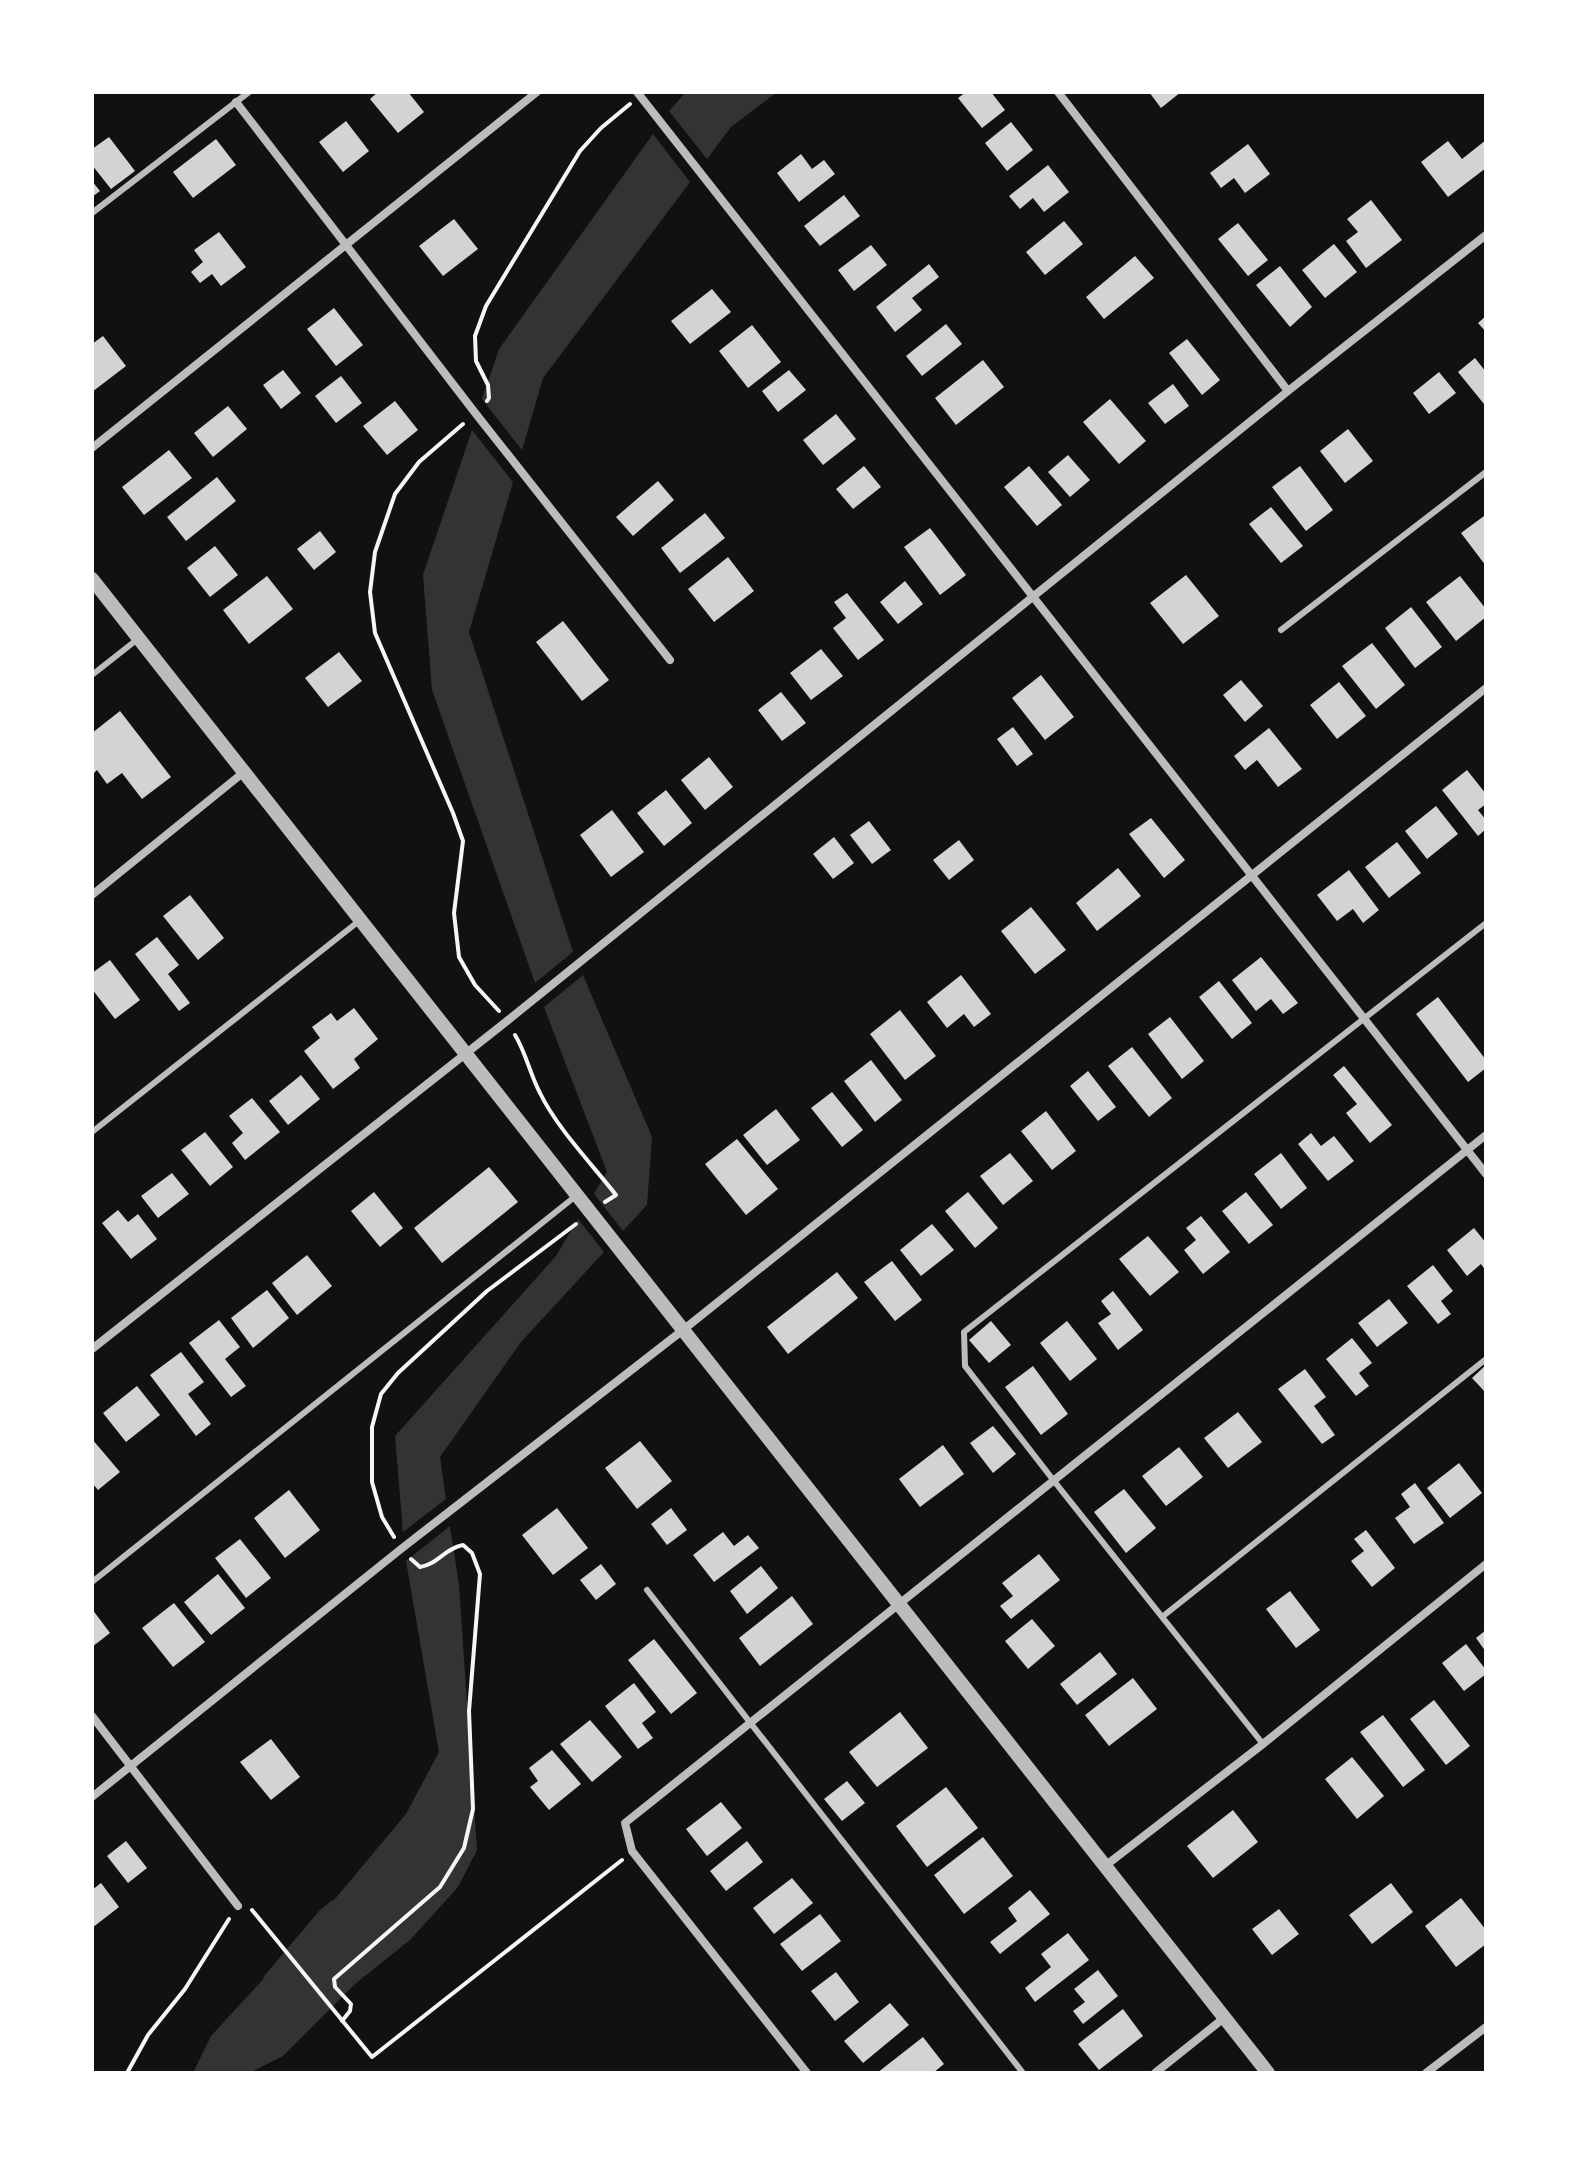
<svg xmlns="http://www.w3.org/2000/svg" width="1578" height="2165" font-family="Karla,sans-serif">
<style>
.water{fill:#333}
.lines{fill:none;stroke-linecap:round;stroke-linejoin:round}
.stream{stroke:#333;stroke-width:7}
.building{fill:#d3d3d3}
.path{stroke:#f5f5f5;stroke-width:4}
.service{stroke:#bcbcbc;stroke-width:6}
.minor{stroke:#bcbcbc;stroke-width:8}
.tertiary{stroke:#bcbcbc;stroke-width:14}
</style>
<rect width="100%" height="100%" fill="#111"/>
<path class="water" d="M686 92H777L731 127 707 159 669 111Z
M653 134 690 182 543 378 522 450 482 399 499 349Z
M472 430 513 482 469 632 573 952 535 983 432 690 423 575Z
M583 975 652 1137 647 1205 623 1231 594 1194 607 1172 544 1007Z
M578 1219 604 1252 521 1342 440 1457 446 1499 403 1532 395 1436 556 1256Z
M450 1526 459 1585 477 1850 458 1887 410 1940 355 1984 283 2056 249 2073H193L211 2036 314 1924 406 1814 439 1752 406 1561Z"/>
<g class="lines">
<path class="stream" d="M267 1978 322 1913 333 1904"/>
</g>
<path class="building" d="M378 92H408L424 112 398 133 370 99Z
M966 92H991L1005 110 982 128 958 98Z
M1149 92H1181L1161 108Z
M346 121 369 151 343 172 319 142Z
M1011 122 1033 150 1007 171 985 143Z
M109 137 135 171 111 189 92 165V149Z
M216 139 236 165 193 198 173 172Z
M1486 140V168L1448 197 1421 162 1448 141 1462 159Z
M1248 144 1270 174 1245 193 1234 178 1221 188 1210 173Z
M801 154 812 169 824 160 835 174 799 202 777 173Z
M1048 165 1069 192 1044 212 1033 198 1020 209 1009 196Z
M92 181 100 191 92 197Z
M844 195 860 216 820 246 804 226Z
M1371 200 1402 240 1366 268 1346 241 1358 232 1347 219Z
M454 219 478 249 443 276 419 246Z
M1064 221 1083 244 1045 275 1026 252Z
M1238 223 1268 260 1248 276 1218 239Z
M219 232 246 267 221 286 212 274 200 283 191 272 203 262 194 250Z
M1334 244 1357 272 1325 298 1302 270Z
M871 245 887 265 854 291 838 270Z
M1135 256 1154 278 1104 319 1086 297Z
M929 264 939 277 912 298 922 310 895 332 876 307Z
M1280 266 1312 307 1290 327 1256 285Z
M712 289 731 312 690 344 671 321Z
M334 308 363 345 336 366 307 329Z
M1486 316V332L1478 323Z
M946 324 962 344 922 376 906 356Z
M752 325 781 362 748 388 719 351Z
M103 336 126 366 92 392V344Z
M1187 339 1220 380 1202 395 1169 353Z
M1475 358 1486 372 1484 404 1458 372Z
M983 360 1004 387 956 425 935 398Z
M283 370 301 393 281 409 263 385Z
M789 370 806 390 778 412 762 391Z
M1439 372 1456 393 1429 414 1413 393Z
M341 376 362 403 336 423 315 396Z
M1173 384 1189 406 1165 424 1148 403Z
M1110 399 1146 441 1119 464 1083 422Z
M395 401 418 430 387 455 363 426Z
M228 406 247 429 213 457 194 433Z
M836 414 856 439 823 465 803 440Z
M1348 429 1373 461 1345 483 1320 451Z
M169 450 192 478 144 515 122 487Z
M1068 455 1090 480 1070 497 1048 472Z
M864 466 881 487 853 509 836 489Z
M1029 466 1062 505 1037 526 1004 487Z
M1300 466 1333 510 1306 531 1272 487Z
M217 477 236 501 186 541 167 517Z
M658 481 674 500 633 536 616 517Z
M1271 507 1303 546 1281 563 1249 524Z
M705 513 725 538 680 573 661 548Z
M1484 516 1486 519V566L1461 533Z
M930 528 966 575 940 595 904 547Z
M320 531 336 552 314 570 297 549Z
M215 546 238 575 210 597 187 568Z
M728 557 754 591 714 622 688 589Z
M1186 575 1219 616 1183 644 1150 603Z
M267 576 293 609 249 644 223 610Z
M1460 576 1486 609V617L1456 641 1426 602Z
M905 581 923 604 898 624 880 602Z
M847 593 884 640 858 660 833 628 846 618 834 602Z
M1411 607 1442 647 1415 668 1385 628Z
M563 621 609 680 582 701 536 642Z
M1372 643 1405 685 1376 709 1342 666Z
M821 649 843 676 811 700 790 673Z
M339 652 362 681 328 707 305 678Z
M1041 675 1074 717 1045 740 1012 698Z
M1241 680 1263 706 1245 722 1223 695Z
M1339 682 1366 716 1337 739 1310 705Z
M781 692 806 723 782 741 758 710Z
M120 711 171 777 142 799 122 773 107 784 97 770 92 775V733Z
M1013 727 1033 754 1017 766 997 739Z
M1269 728 1302 769 1278 787 1257 760 1245 770 1234 756Z
M709 757 733 787 705 810 681 780Z
M1467 770 1486 794V804L1478 810 1486 820V829L1478 836 1442 790Z
M666 790 692 823 664 846 637 813Z
M1436 806 1458 834 1427 859 1405 831Z
M612 810 644 852 611 877 580 835Z
M1151 818 1185 860 1164 878 1129 834Z
M869 821 891 850 872 864 850 835Z
M834 837 854 863 833 879 813 854Z
M959 840 974 860 949 880 933 860Z
M1397 842 1421 873 1389 898 1365 867Z
M1118 868 1141 896 1097 931 1076 903Z
M1349 870 1379 910 1363 923 1353 909 1337 921 1317 895Z
M190 895 224 938 198 960 163 916Z
M1031 907 1066 950 1035 974 1001 931Z
M157 937 179 965 168 974 190 1003 179 1011 135 954Z
M1261 957 1298 1003 1283 1014 1271 999 1256 1011 1232 980Z
M110 960 140 1000 115 1019 92 989V973Z
M961 975 991 1014 974 1027 964 1014 947 1028 927 1002Z
M1219 981 1252 1023 1232 1039 1199 997Z
M1438 997 1486 1060V1068L1468 1082 1416 1014Z
M354 1008 378 1039 354 1059 360 1068 333 1089 304 1051 320 1038 312 1027 331 1013 337 1021Z
M900 1010 936 1056 905 1080 870 1034Z
M1170 1017 1204 1061 1182 1079 1148 1034Z
M1132 1047 1172 1098 1149 1117 1108 1066Z
M871 1060 902 1100 875 1122 844 1081Z
M1344 1066 1392 1125 1370 1143 1346 1113 1357 1104 1333 1075Z
M1088 1071 1116 1107 1098 1121 1070 1086Z
M301 1075 320 1099 288 1125 269 1101Z
M832 1092 863 1130 842 1147 811 1108Z
M252 1098 280 1132 245 1160 232 1143 243 1133 229 1116Z
M776 1109 800 1140 767 1165 743 1135Z
M1046 1111 1076 1151 1052 1170 1021 1131Z
M205 1132 233 1167 210 1186 181 1150Z
M1311 1133 1321 1146 1334 1136 1354 1161 1328 1181 1298 1144Z
M737 1139 778 1189 746 1215 705 1164Z
M1010 1153 1033 1181 1003 1205 980 1176Z
M1281 1153 1307 1188 1281 1209 1254 1174Z
M489 1167 518 1202 442 1263 414 1228Z
M172 1173 189 1194 158 1218 141 1196Z
M374 1192 403 1228 380 1247 351 1211Z
M968 1192 998 1228 975 1248 945 1211Z
M1246 1192 1273 1225 1249 1244 1222 1211Z
M118 1210 128 1222 138 1214 157 1239 131 1259 102 1223Z
M1201 1216 1230 1252 1203 1274 1184 1250 1196 1240 1186 1228Z
M932 1224 954 1250 921 1276 900 1250Z
M1474 1228 1486 1243V1271L1481 1264 1467 1276 1447 1250Z
M1148 1236 1179 1272 1150 1296 1119 1259Z
M307 1255 332 1286 297 1315 272 1283Z
M892 1261 922 1300 895 1321 864 1282Z
M1433 1265 1453 1291 1441 1301 1451 1314 1438 1324 1407 1286Z
M837 1272 858 1298 788 1354 767 1327Z
M267 1290 289 1318 253 1348 231 1318Z
M1113 1291 1143 1330 1118 1350 1098 1323 1111 1314 1101 1301Z
M1389 1299 1408 1323 1377 1347 1358 1323Z
M219 1320 240 1347 225 1359 246 1386 231 1397 189 1343Z
M991 1321 1011 1345 989 1363 969 1340Z
M1067 1321 1097 1359 1070 1381 1040 1343Z
M1352 1338 1372 1363 1359 1373 1369 1386 1356 1396 1326 1359Z
M181 1352 204 1382 188 1394 211 1424 196 1436 150 1375Z
M1486 1365V1393L1472 1378Z
M1033 1366 1068 1414 1041 1435 1005 1387Z
M1305 1369 1326 1397 1314 1406 1335 1435 1322 1444 1278 1389Z
M137 1386 160 1415 126 1442 103 1413Z
M1238 1412 1262 1442 1228 1468 1204 1438Z
M993 1426 1016 1454 993 1473 970 1443Z
M92 1439 120 1472 98 1490 92 1483Z
M640 1441 672 1481 637 1509 605 1468Z
M943 1445 964 1474 920 1507 899 1479Z
M1179 1447 1203 1477 1166 1506 1142 1476Z
M1459 1463 1482 1493 1450 1518 1427 1488Z
M1415 1483 1444 1523 1414 1544 1395 1518 1410 1507 1401 1494Z
M1124 1489 1156 1528 1126 1553 1094 1512Z
M289 1490 320 1530 285 1558 254 1518Z
M557 1508 588 1548 553 1575 522 1535Z
M671 1508 687 1530 667 1545 651 1524Z
M1366 1530 1395 1568 1372 1587 1351 1561 1364 1551 1354 1539Z
M723 1532 734 1546 748 1535 759 1548 714 1582 693 1555Z
M240 1539 271 1578 246 1598 215 1558Z
M1039 1554 1060 1580 1011 1619 1000 1606 1013 1596 1002 1583Z
M601 1564 616 1584 596 1600 580 1580Z
M761 1566 778 1588 747 1614 730 1591Z
M218 1574 245 1608 211 1635 184 1602Z
M1290 1591 1320 1630 1296 1648 1266 1609Z
M792 1596 813 1624 760 1666 739 1638Z
M174 1603 205 1642 173 1667 142 1628Z
M92 1609 110 1633 92 1647Z
M1032 1619 1055 1646 1028 1669 1005 1641Z
M1486 1630V1652L1476 1638Z
M654 1639 697 1693 671 1714 628 1660Z
M1466 1644 1486 1670V1674L1464 1691 1442 1663Z
M1100 1652 1117 1674 1077 1705 1060 1684Z
M1133 1678 1157 1709 1109 1746 1085 1715Z
M634 1683 656 1712 642 1723 653 1738 638 1749 605 1706Z
M1434 1700 1470 1746 1446 1765 1410 1719Z
M900 1712 928 1748 877 1787 849 1752Z
M1383 1715 1425 1770 1403 1787 1360 1732Z
M590 1720 622 1757 592 1782 560 1744Z
M271 1739 300 1777 271 1800 240 1762Z
M552 1750 581 1784 549 1810 530 1787 538 1781 529 1768Z
M1352 1757 1384 1796 1357 1819 1325 1779Z
M847 1781 865 1803 842 1821 824 1799Z
M946 1787 978 1828 927 1867 896 1826Z
M721 1802 742 1828 707 1856 686 1829Z
M1233 1810 1258 1842 1213 1878 1187 1846Z
M983 1837 1013 1876 964 1914 934 1875Z
M126 1841 147 1868 128 1883 107 1856Z
M747 1841 763 1862 726 1891 710 1871Z
M792 1878 813 1903 774 1934 753 1908Z
M101 1883 119 1907 92 1928V1890Z
M1391 1883 1413 1912 1372 1944 1349 1915Z
M1030 1890 1050 1914 1000 1954 990 1942 1017 1921 1008 1908Z
M1461 1898 1486 1930V1944L1456 1967 1425 1926Z
M1279 1909 1299 1934 1272 1955 1252 1929Z
M820 1914 841 1941 802 1971 780 1944Z
M1068 1933 1089 1960 1035 2002 1025 1988 1051 1967 1041 1954Z
M1098 1970 1118 1996 1083 2024 1073 2011 1085 2002 1074 1989Z
M836 1972 859 2002 835 2021 811 1991Z
M890 2003 909 2025 863 2063 844 2041Z
M1123 2009 1143 2036 1099 2070 1078 2044Z
M923 2037 944 2064 933 2073H877Z"/>
<g class="lines">
<path class="path" d="M487 401 489 398 488 385 476 361 475 336 486 306 580 151 601 128 630 104
M463 424 419 462 395 494 375 552 370 592 375 633 453 813 463 841 454 913 459 957 475 985 499 1011
M515 1035C526 1053 530 1074 540 1093 557 1128 591 1163 616 1195L605 1202
M394 1537 382 1517 372 1482V1427L381 1394 398 1373 487 1291 576 1224
M252 1910 372 2057 622 1860
M342 2021 350 2011 351 2004 335 1987 334 1979 440 1887 464 1848 473 1809 469 1711 480 1574 472 1553 463 1545C445 1548 437 1565 420 1567L411 1559
M127 2073 148 2035 185 1989 229 1919"/>
<path class="service" d="M92 213 249 92
M1281 630 1486 472
M92 675 139 638
M92 1132 359 921
M92 1582 577 1195
M647 1590 1023 2073
M1162 1617 1486 1359
M1263 1744 1054 1481 965 1366 964 1332 1486 923"/>
<path class="minor" d="M637 92 1486 1174
M1058 92 1288 391
M236 102 476 414 670 660
M92 448 537 92
M92 895 244 772
M92 1349 507 1021 1288 391 1486 235
M92 1716 238 1906
M92 1797 401 1549 683 1330 1486 688
M1105 1866 1263 1744 1486 1564
M807 2073 632 1851 625 1823 1486 1135
M1155 2073 1224 2018
M1426 2073 1486 2027"/>
<path class="tertiary" d="M92 579 1268 2073"/>
</g>
<rect width="1578" height="2165" fill="none" stroke="#ffffff" stroke-width="188"/>
</svg>
